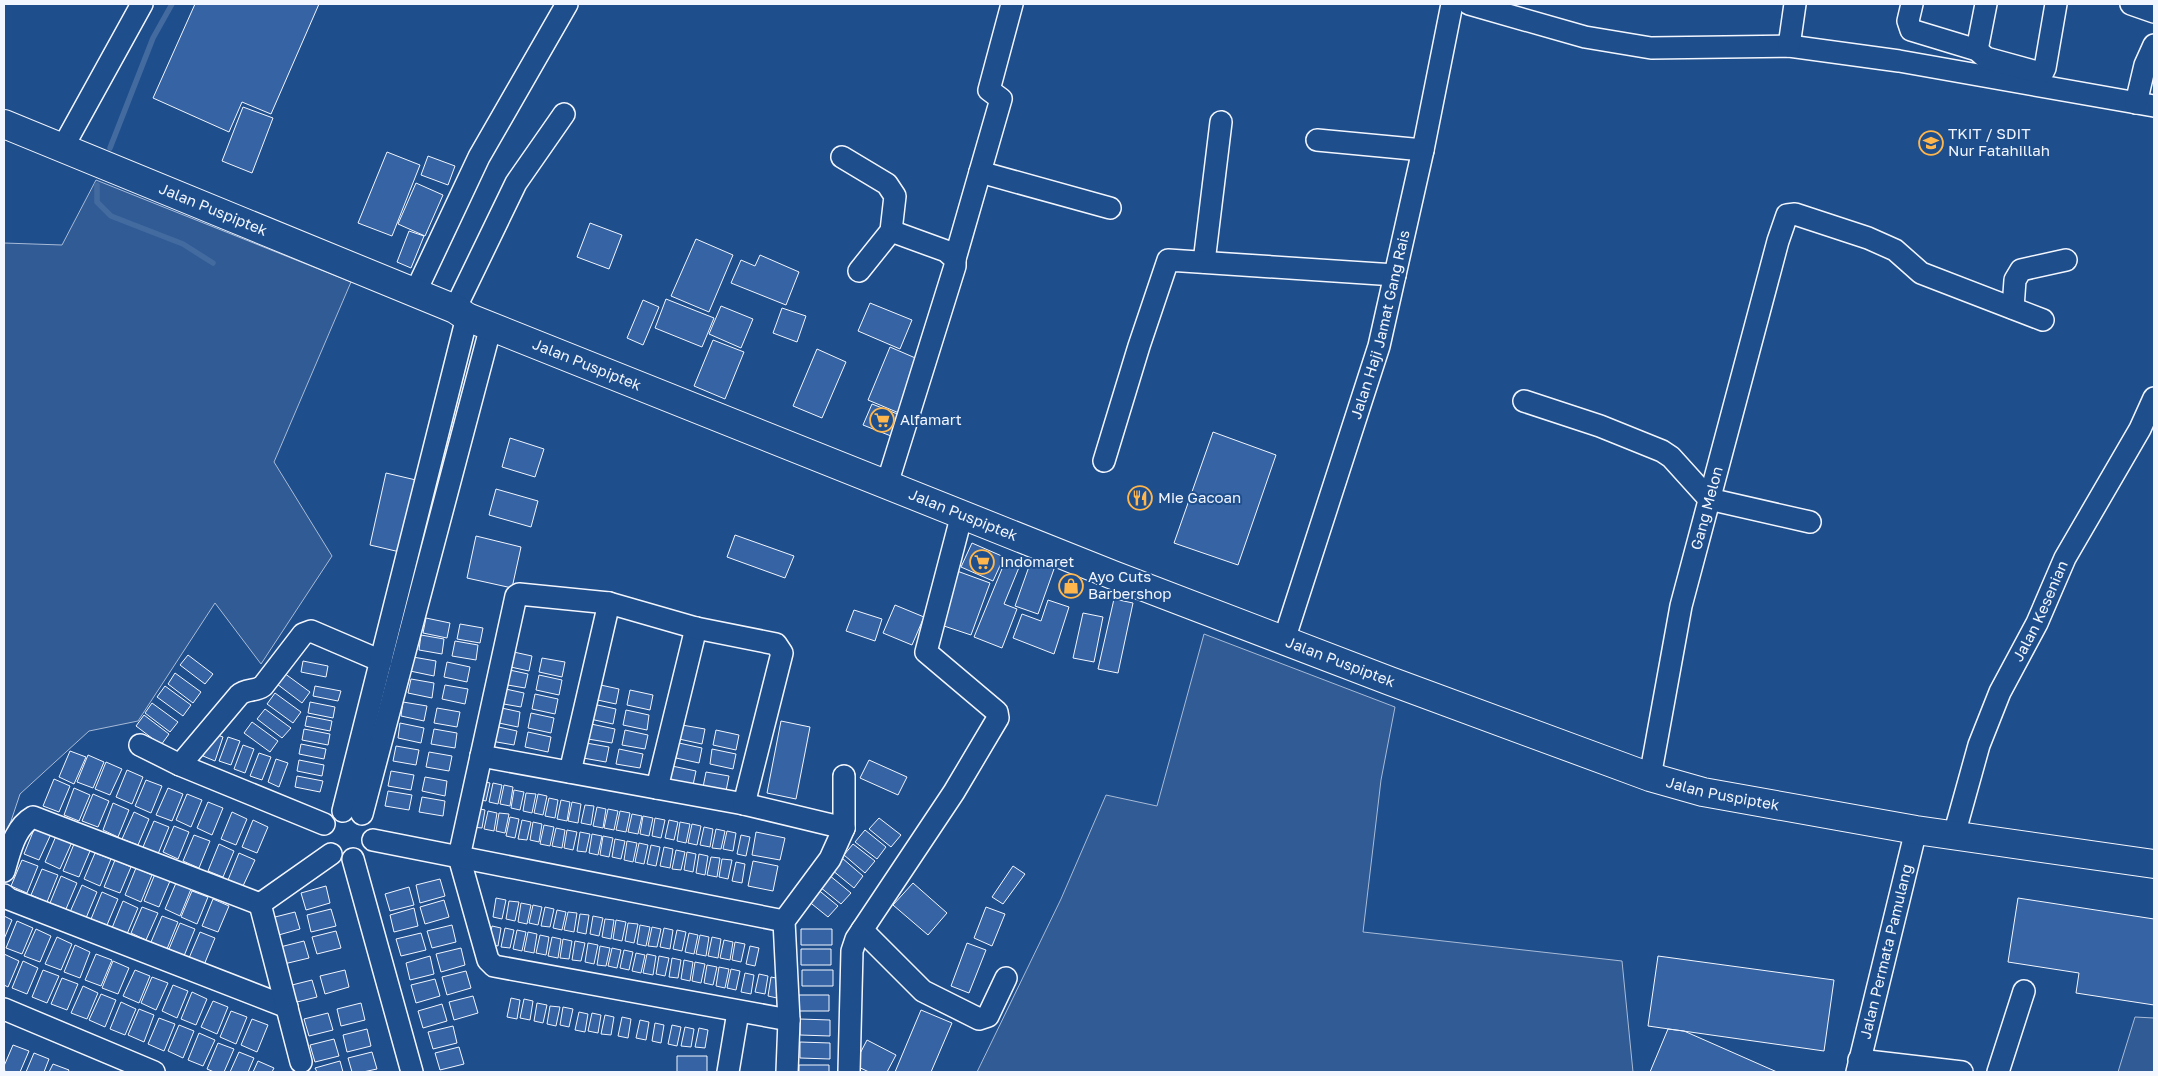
<svg xmlns="http://www.w3.org/2000/svg" width="2158" height="1076" font-family="'Golos Text',sans-serif">
<style>
.green{fill:#305b95;stroke:#a8bbd7}
.lines{fill:none;stroke-linecap:round;stroke-linejoin:round}
.stream{stroke:#446ba0;stroke-width:5.5}
.building{fill:#3563a3;stroke:#f2f6ff}
.minor-casing{stroke:#f2f6ff;stroke-width:24}
.major-casing{stroke:#f2f6ff;stroke-width:30}
.minor{stroke:#1f4e8c;stroke-width:21}
.major{stroke:#1f4e8c;stroke-width:28}
.labels{text-anchor:middle;stroke-width:4;stroke-linejoin:round;paint-order:stroke}
.poi-label{font-size:15px;fill:#f2f6ff;stroke:#1f4e8c;text-anchor:start}
.street-label{font-size:15px;fill:#f2f6ff;stroke:#1f4e8c}
</style>
<rect width="100%" height="100%" fill="#1f4e8c"/>
<path class="green" d="M96 180 351 282 274 462 332 556 261 664 215 603 138 721 89 731 20 794 4 842V243L62 245Z
M1204 634 1395 707 1381 780 1363 932 1622 961 1633 1072H977L1061 899 1106 795 1157 806Z
M2135 1017 2154 1018V1072H2118Z"/>
<g class="lines">
<path class="stream" d="M110 148 153 38 172 4
M97 185V202L111 216 183 244 213 263"/>
</g>
<path class="building" d="M195 4H319L271 114 242 102 229 132 153 98Z
M243 107 273 118 252 173 222 161Z
M387 152 420 165 392 236 358 223Z
M428 156 455 166 448 185 421 175Z
M416 183 443 195 425 236 398 224Z
M590 223 622 235 609 269 577 257Z
M409 231 424 236 411 268 397 262Z
M696 239 733 255 709 312 671 296Z
M760 255 799 272 786 305 731 283 741 260 755 266Z
M666 299 714 318 702 347 655 328Z
M643 300 659 307 643 345 627 338Z
M870 303 912 320 900 349 858 331Z
M721 306 753 319 741 348 709 334Z
M782 308 806 316 797 342 773 333Z
M713 340 744 352 725 399 694 386Z
M890 347 920 360 899 413 868 400Z
M817 349 846 362 822 418 793 406Z
M872 404 900 415 891 436 863 425Z
M1213 432 1276 455 1238 565 1174 543Z
M510 438 544 449 535 477 502 467Z
M386 473 416 480 400 552 370 545Z
M496 489 538 501 531 527 489 515Z
M735 535 794 556 785 578 727 557Z
M476 536 521 547 512 588 467 578Z
M972 543 1004 557 993 581 961 567Z
M1006 559 1020 565 1004 604 1017 609 1002 648 974 637Z
M1031 561 1054 569 1038 614 1015 606Z
M957 571 990 583 971 635 938 624Z
M1114 599 1133 603 1118 673 1098 669Z
M1048 600 1069 607 1054 654 1013 638 1022 614 1041 621Z
M895 605 924 617 912 645 883 633Z
M854 610 882 619 875 641 846 631Z
M1083 613 1103 617 1094 662 1073 658Z
M426 618 450 623 447 638 423 633Z
M460 624 483 628 480 643 457 639Z
M421 635 444 639 442 654 419 650Z
M455 641 478 645 476 660 452 656Z
M509 651 532 656 529 671 506 666Z
M188 655 213 674 205 684 180 665Z
M413 657 436 661 434 676 410 671Z
M542 658 565 662 562 677 539 672Z
M303 661 328 666 326 677 301 672Z
M447 662 470 667 467 682 444 677Z
M505 669 528 674 525 688 502 684Z
M175 673 201 692 193 703 168 684Z
M284 673 310 692 302 703 277 684Z
M539 675 562 680 559 695 536 690Z
M411 679 434 683 432 698 408 693Z
M596 684 619 689 616 704 593 699Z
M445 685 468 689 465 704 442 699Z
M165 686 191 705 183 716 157 697Z
M315 686 341 691 338 701 313 696Z
M501 688 524 693 521 707 498 703Z
M630 690 653 695 650 710 627 705Z
M275 693 301 712 293 723 267 704Z
M535 694 558 699 555 714 532 709Z
M310 702 335 707 333 718 308 713Z
M403 702 427 706 424 721 401 716Z
M152 703 178 722 170 732 145 713Z
M593 704 616 709 613 724 590 719Z
M497 707 520 712 518 727 494 722Z
M437 708 460 712 457 727 434 723Z
M265 709 291 728 282 738 257 719Z
M626 710 649 715 647 730 623 725Z
M531 713 554 718 551 733 528 728Z
M144 715 169 734 161 745 136 726Z
M307 716 332 721 330 731 305 726Z
M781 721 810 727 796 799 767 793Z
M252 722 278 741 270 752 244 733Z
M400 723 424 728 421 743 398 738Z
M591 724 615 729 612 743 588 739Z
M682 725 705 729 702 744 679 739Z
M494 726 517 731 514 745 491 741Z
M304 729 330 734 328 745 302 740Z
M434 729 457 733 455 748 431 744Z
M625 730 648 735 645 749 622 745Z
M716 730 739 735 736 750 713 745Z
M528 732 551 737 548 752 525 747Z
M212 733 223 737 215 761 203 756Z
M228 737 240 741 231 765 219 761Z
M586 743 609 747 606 762 583 758Z
M679 743 702 748 699 763 676 758Z
M301 744 326 749 324 759 299 754Z
M243 745 254 749 245 773 234 769Z
M396 746 419 750 416 765 393 761Z
M619 749 643 754 640 768 616 764Z
M712 749 736 754 733 769 710 764Z
M70 751 86 757 74 784 59 777Z
M429 752 452 756 449 771 426 767Z
M259 753 271 757 262 780 250 776Z
M88 755 104 762 93 788 77 782Z
M276 759 288 763 279 787 268 782Z
M299 760 324 765 322 776 297 771Z
M869 760 907 777 898 795 860 778Z
M106 762 122 769 110 795 95 789Z
M672 766 696 771 693 785 669 781Z
M127 770 143 777 132 804 116 797Z
M391 771 414 775 411 790 388 786Z
M706 772 729 776 726 791 703 787Z
M297 776 323 781 320 792 295 787Z
M425 777 447 781 445 796 422 791Z
M54 779 70 786 59 812 43 806Z
M146 780 162 786 151 813 135 806Z
M481 781 490 783 486 801 477 799Z
M493 783 502 785 498 804 489 802Z
M504 785 513 787 510 806 500 804Z
M74 788 90 795 79 821 64 815Z
M168 788 183 794 172 821 156 815Z
M514 790 524 792 520 810 511 808Z
M388 791 412 795 409 810 385 806Z
M526 793 536 794 532 813 523 811Z
M93 794 109 801 98 827 82 821Z
M187 794 202 800 191 827 176 820Z
M538 794 547 796 543 815 534 813Z
M422 797 445 801 443 816 419 812Z
M549 798 558 800 555 818 545 816Z
M561 800 570 802 567 821 557 819Z
M208 802 223 808 212 835 197 828Z
M572 802 581 804 578 823 568 821Z
M113 803 129 810 118 837 103 830Z
M585 805 594 806 591 825 581 823Z
M597 807 606 809 603 828 593 826Z
M476 808 485 810 482 828 472 827Z
M608 809 618 811 614 830 604 828Z
M488 811 497 813 494 831 484 829Z
M620 811 630 813 626 832 616 830Z
M134 812 149 819 138 845 122 839Z
M232 812 247 819 236 845 221 839Z
M499 813 509 814 505 833 496 831Z
M632 814 642 816 638 834 628 832Z
M643 816 653 818 649 836 640 834Z
M510 817 519 819 515 838 506 836Z
M655 818 665 820 661 838 652 836Z
M879 818 901 835 891 847 869 829Z
M253 820 268 827 257 853 242 847Z
M522 820 531 822 527 840 518 839Z
M669 820 678 822 674 840 665 838Z
M154 821 169 827 158 854 143 847Z
M533 822 542 824 539 842 530 840Z
M680 822 690 824 686 843 677 841Z
M692 824 701 826 697 845 688 843Z
M544 825 554 827 550 846 540 844Z
M174 826 189 832 178 859 163 852Z
M35 827 51 834 39 860 24 854Z
M704 827 713 829 710 847 700 845Z
M556 828 565 830 562 848 552 846Z
M716 829 725 831 721 849 712 848Z
M567 830 577 832 573 850 564 848Z
M865 830 886 847 877 859 855 842Z
M727 831 736 833 733 851 723 849Z
M580 832 590 834 586 852 577 851Z
M756 832 785 838 780 860 752 855Z
M592 834 602 836 598 855 589 853Z
M194 835 210 841 199 868 183 861Z
M741 835 750 837 746 856 737 854Z
M56 836 72 842 60 869 45 862Z
M603 836 613 838 609 857 600 855Z
M615 839 625 841 621 859 612 857Z
M627 841 637 843 633 862 624 860Z
M639 843 648 845 644 864 635 862Z
M74 844 90 851 79 877 63 871Z
M219 844 234 851 223 877 208 871Z
M853 844 875 861 865 873 844 855Z
M651 845 660 847 656 866 647 864Z
M664 847 673 849 670 868 660 866Z
M676 850 685 852 681 870 672 869Z
M687 852 696 854 693 872 684 870Z
M95 853 111 859 100 886 84 879Z
M239 853 255 860 243 886 228 880Z
M699 854 708 856 705 875 696 873Z
M711 857 720 858 717 877 707 875Z
M842 858 863 876 854 888 832 870Z
M722 859 732 860 728 879 719 877Z
M22 860 38 866 27 893 11 886Z
M115 860 131 867 120 893 104 887Z
M753 861 778 866 773 891 748 886Z
M736 862 745 864 742 883 732 881Z
M1013 866 1025 874 1003 904 992 897Z
M136 868 152 875 141 902 125 895Z
M42 869 58 875 47 902 31 895Z
M155 874 170 881 159 907 144 901Z
M829 875 851 893 841 904 820 887Z
M61 876 77 883 66 909 50 903Z
M440 879 445 896 420 903 416 885Z
M176 883 191 889 180 916 165 909Z
M913 883 947 913 928 935 893 905Z
M82 885 97 892 86 918 70 912Z
M326 886 330 903 306 910 301 893Z
M409 887 414 905 390 911 385 894Z
M816 888 838 906 828 917 807 900Z
M192 891 208 897 197 924 181 917Z
M102 892 118 899 107 925 91 919Z
M496 898 506 900 502 919 493 917Z
M2018 898 2154 919V1005L2076 993 2079 973 2008 962Z
M213 899 229 906 218 932 202 926Z
M444 900 449 917 425 924 420 907Z
M123 901 138 908 127 934 112 928Z
M509 901 519 902 515 921 506 919Z
M521 903 531 905 527 924 518 922Z
M533 905 542 907 538 925 529 923Z
M142 907 158 913 146 940 131 933Z
M545 907 554 909 550 927 541 926Z
M986 907 1005 914 992 946 974 938Z
M414 908 418 926 394 932 390 915Z
M331 909 336 926 311 932 307 915Z
M557 910 566 912 562 930 553 928Z
M295 912 300 929 275 936 271 918Z
M568 912 577 913 574 932 564 930Z
M580 914 589 915 586 934 577 932Z
M4 916 12 920 4 939Z
M162 916 178 922 167 949 151 942Z
M593 916 603 918 599 936 590 934Z
M605 919 614 920 611 939 602 937Z
M616 920 626 922 622 941 613 939Z
M17 921 33 928 22 954 6 948Z
M180 923 195 929 184 956 169 949Z
M628 923 638 924 634 943 625 941Z
M452 925 456 942 432 948 427 931Z
M640 925 650 927 646 946 637 944Z
M492 926 501 928 498 946 488 944Z
M652 927 661 929 657 947 648 946Z
M505 928 514 930 510 948 501 947Z
M664 928 673 930 670 949 660 947Z
M36 929 51 936 40 962 24 956Z
M801 929H832V945H801Z
M517 930 526 932 522 951 513 949Z
M677 930 686 932 682 951 673 949Z
M336 931 341 948 317 954 312 937Z
M200 932 215 938 204 965 189 958Z
M528 932 537 934 534 953 524 951Z
M421 933 426 950 401 956 396 939Z
M689 933 698 935 694 954 685 952Z
M540 935 549 937 546 955 536 953Z
M700 935 709 937 706 956 696 954Z
M57 937 72 944 61 970 45 964Z
M552 937 561 939 558 958 548 956Z
M712 937 721 939 718 958 708 956Z
M563 939 572 941 569 959 560 958Z
M724 940 733 942 730 960 720 958Z
M304 941 309 958 284 964 280 947Z
M575 941 585 943 581 961 572 960Z
M735 942 745 944 741 962 732 960Z
M588 943 598 945 594 964 585 962Z
M967 943 986 950 969 993 951 986Z
M75 945 90 952 80 978 64 972Z
M600 946 610 948 606 966 597 965Z
M750 946 759 948 755 966 746 964Z
M461 948 465 965 441 972 436 954Z
M612 948 621 950 617 968 608 966Z
M801 949H831V965H801Z
M624 950 633 952 629 970 620 968Z
M636 953 645 955 641 973 632 971Z
M4 954 19 961 8 987 4 985Z
M96 954 112 960 101 986 85 980Z
M647 954 656 956 653 975 643 973Z
M430 956 434 974 410 980 406 963Z
M659 956 669 958 665 976 656 974Z
M1658 956 1834 980 1824 1051 1648 1026Z
M672 958 681 960 678 978 669 977Z
M684 960 693 962 690 981 681 979Z
M23 961 38 968 27 994 12 988Z
M113 961 129 968 118 994 102 988Z
M695 962 705 964 701 983 692 981Z
M707 965 717 967 713 985 704 983Z
M719 967 729 969 725 988 716 986Z
M731 969 740 971 736 990 727 988Z
M43 970 59 976 47 1003 32 997Z
M135 970 150 976 139 1003 123 996Z
M345 970 349 987 325 994 320 976Z
M802 970H833V986H802Z
M466 971 471 988 447 995 442 977Z
M745 973 754 975 751 994 741 992Z
M759 974 768 976 765 994 755 992Z
M152 977 168 983 156 1010 141 1003Z
M771 977 781 979 777 998 768 996Z
M62 978 78 984 67 1010 51 1004Z
M435 979 440 996 416 1003 411 985Z
M312 980 317 997 293 1003 288 986Z
M173 985 188 991 177 1018 162 1011Z
M83 986 98 993 87 1019 71 1013Z
M192 992 207 999 196 1025 181 1019Z
M101 994 116 1000 105 1027 89 1020Z
M799 995H829V1011H799Z
M473 996 478 1013 454 1020 449 1002Z
M511 998 520 1000 517 1019 507 1017Z
M524 999 533 1001 530 1020 520 1018Z
M213 1001 228 1007 217 1034 201 1027Z
M121 1002 136 1009 125 1035 110 1029Z
M361 1003 365 1020 341 1026 337 1009Z
M537 1003 547 1005 543 1023 534 1021Z
M442 1004 447 1021 423 1028 418 1011Z
M550 1006 560 1007 556 1026 547 1024Z
M563 1007 573 1009 569 1027 560 1025Z
M139 1009 154 1015 144 1042 128 1035Z
M921 1010 952 1023 931 1072H895Z
M231 1011 247 1017 236 1044 220 1037Z
M579 1012 588 1014 585 1032 575 1030Z
M328 1013 333 1030 309 1036 304 1019Z
M592 1013 601 1015 598 1033 588 1031Z
M605 1015 614 1017 611 1035 601 1034Z
M622 1017 631 1019 628 1038 618 1036Z
M159 1018 175 1024 164 1051 148 1044Z
M252 1019 268 1025 257 1052 241 1045Z
M800 1019 830 1020V1036L800 1035Z
M640 1020 649 1022 646 1040 636 1038Z
M655 1023 664 1025 661 1043 652 1041Z
M179 1025 194 1031 183 1058 168 1051Z
M672 1025 681 1027 677 1046 668 1044Z
M453 1026 457 1043 433 1049 428 1032Z
M685 1027 694 1029 691 1047 681 1046Z
M699 1028 708 1030 705 1048 695 1047Z
M367 1029 371 1046 347 1052 343 1035Z
M1668 1029 1684 1031 1777 1072H1650Z
M199 1033 215 1040 203 1066 188 1060Z
M334 1039 339 1056 315 1062 310 1045Z
M867 1040 896 1055 887 1072H869L854 1065Z
M800 1042 830 1043V1059L800 1058Z
M218 1043 234 1049 224 1072H214L207 1069Z
M13 1045 29 1051 20 1072H5L4 1066Z
M459 1047 464 1064 440 1070 435 1053Z
M239 1052 254 1058 248 1072H230Z
M372 1052 377 1069 363 1072H352L348 1058Z
M34 1053 49 1059 44 1072H26Z
M677 1056H707V1072H677Z
M258 1061 274 1068 272 1072H253Z
M340 1061 343 1072H317L315 1068Z
M53 1064 69 1070 68 1072H49Z
M799 1065H829V1072H799Z"/>
<g class="lines">
<g class="minor-casing">
<g id="minor">
<path d="M1012 4 989 90 1001 99 980 172 1110 208"/>
<path d="M1469 4 1585 37 1651 48 1789 46 1899 61 2154 106"/>
<path d="M1912 4 1908 21 1911 30 1977 50 1986 58 2037 72H2043L2045 68 2056 4"/>
<path d="M2131 4 2154 12"/>
<path d="M1789 46 1795 4"/>
<path d="M1977 50 1986 4"/>
<path d="M2136 103 2145 65 2154 45"/>
<path d="M1317 140 1423 150"/>
<path d="M63 147 142 4"/>
<path d="M842 157 887 184 895 196 891 231 859 271"/>
<path d="M955 259 980 172"/>
<path d="M1204 262 1221 122"/>
<path d="M415 293 479 157 567 4"/>
<path d="M2013 308 2015 280 2021 270 2066 260"/>
<path d="M455 309 516 183 564 114"/>
<path d="M1524 401 1600 426 1662 451 1671 457 1709 499 1810 522"/>
<path d="M1104 461 1139 346 1168 260 1395 275"/>
<path d="M887 484 955 266V259L946 251 891 231"/>
<path id="s1" d="M1284 640 1379 346 1423 150 1452 4"/>
<path d="M140 745 180 765 324 824"/>
<path d="M481 756 744 804 844 828"/>
<path d="M180 765 239 695C246 688 255 692 263 686L303 634 311 631 381 661"/>
<path d="M570 772 609 603"/>
<path id="s2" d="M1650 777 1681 606 1778 241 1787 215 1795 214 1868 238 1895 250 1921 273 2043 320"/>
<path d="M657 788 696 628"/>
<path d="M744 804 782 653 776 644 696 628 609 603 519 594 516 596 459 857 488 960 494 966 789 1020"/>
<path d="M343 811 467 317"/>
<path d="M362 814 491 326"/>
<path id="s3" d="M1954 835 1979 745 2000 692 2037 623 2065 558 2140 429 2154 398"/>
<path d="M373 840 784 921"/>
<path d="M353 859 412 1072"/>
<path d="M4 871C10 852 14 828 33 817L260 904"/>
<path d="M4 895 9 899 287 1007"/>
<path d="M862 930 923 991 979 1019 988 1016 1006 978"/>
<path d="M4 1009 154 1072"/>
<path d="M1859 1060 1962 1072"/>
<path d="M301 1062 260 904 331 854"/>
<path d="M728 1072 738 1012"/>
<path d="M787 1072 789 1020 784 921 830 859 844 828V776"/>
<path d="M849 1072 852 951 856 939 954 792 998 718 997 712 926 652 962 514"/>
<path id="s4" d="M1857 1072 1916 830"/>
<path d="M1998 1072 2024 991"/>
</g>
</g>
<g class="major-casing">
<g id="major">
<path id="s5" d="M4 124 455 309 467 317 1113 575 1390 681 1650 777 1703 792 1916 830 2154 864"/>
</g>
</g>
<use href="#minor" class="minor"/>
<use href="#major" class="major"/>
</g>
<defs>
<g id="school-ring" transform="scale(1.25)"><circle r="9.5" fill="#1f4e8c" stroke="#ffb74d" stroke-width="1.5"/><path d="M0-5L7-2L0 1L-7-2ZM-4 1L0 2.5L4 1V4Q0 6-4 4Z" fill="#ffb74d"/></g>
<g id="supermarket-ring" transform="scale(1.25)"><circle r="9.5" fill="#1f4e8c" stroke="#ffb74d" stroke-width="1.5"/><path d="M-6-5.5h2.5l.6 2H6L4.5 2H-2.5L-4.4-4H-6ZM-1.5 3.2a1.3 1.3 0 1 0 .1 0ZM3 3.2a1.3 1.3 0 1 0 .1 0Z" fill="#ffb74d"/></g>
<g id="restaurant-ring" transform="scale(1.25)"><circle r="9.5" fill="#1f4e8c" stroke="#ffb74d" stroke-width="1.5"/><path d="M-5-6h1v4h1v-4h1v4h1v-4h1v5L-1.5 .5V6h-2V.5L-5-1ZM5-6V6H3V1.5H1.5Q1.5-4 5-6Z" fill="#ffb74d"/></g>
<g id="shop-ring" transform="scale(1.25)"><circle r="9.5" fill="#1f4e8c" stroke="#ffb74d" stroke-width="1.5"/><path d="M-5-2.5h2.3a2.7 3.5 0 0 1 5.4 0H5L5.5 6h-11ZM-1.5-2.5h3a1.5 2.3 0 0 0-3 0Z" fill="#ffb74d"/></g>
</defs>
<g fill-rule="evenodd">
<use href="#school-ring" x="1931" y="143"/>
<use href="#supermarket-ring" x="882" y="420"/>
<use href="#restaurant-ring" x="1140" y="498"/>
<use href="#supermarket-ring" x="982" y="562"/>
<use href="#shop-ring" x="1071" y="586"/>
</g>
<g class="labels">
<g class="poi-label">
<text x="1948" y="139">TKIT / SDIT<tspan x="1948" dy="17">Nur Fatahillah</tspan></text>
<text x="900" y="425">Alfamart</text>
<text x="1158" y="503">Mie Gacoan</text>
<text x="1000" y="567">Indomaret</text>
<text x="1088" y="582">Ayo Cuts<tspan x="1088" dy="17">Barbershop</tspan></text>
</g>
<g class="street-label">
<text dy="5" stroke="none"><textPath href="#s5" startOffset="226">Jalan Puspiptek</textPath></text>
<text dy="5" stroke="none"><textPath href="#s1" startOffset="330">Jalan Haji Jamat Gang Rais</textPath></text>
<text dy="5" stroke="none"><textPath href="#s5" startOffset="631">Jalan Puspiptek</textPath></text>
<text dy="5" stroke="none"><textPath href="#s2" startOffset="275">Gang Melon</textPath></text>
<text dy="5" stroke="none"><textPath href="#s5" startOffset="1036">Jalan Puspiptek</textPath></text>
<text dy="5" stroke="none"><textPath href="#s3" startOffset="241">Jalan Kesenian</textPath></text>
<text dy="5" stroke="none"><textPath href="#s5" startOffset="1441">Jalan Puspiptek</textPath></text>
<text dy="5" stroke="none"><textPath href="#s5" startOffset="1846">Jalan Puspiptek</textPath></text>
<text dy="5" stroke="none"><textPath href="#s4" startOffset="124">Jalan Permata Pamulang</textPath></text>
</g>
</g>
<rect width="2158" height="1076" fill="none" stroke="#f2f6ff" stroke-width="10"/>
</svg>
